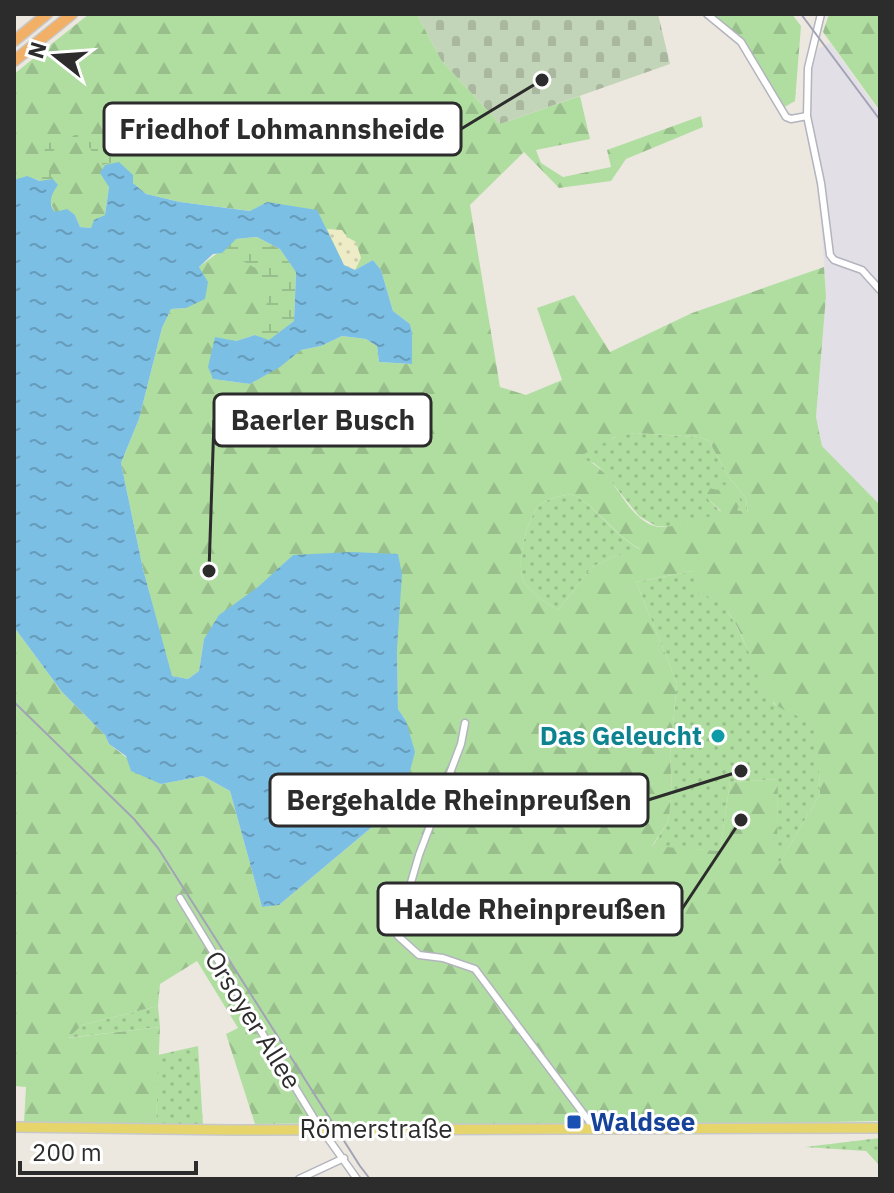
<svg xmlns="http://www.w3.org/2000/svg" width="894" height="1193" font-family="'IBM Plex Sans',sans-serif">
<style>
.industrial{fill:#e2dfe6}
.grass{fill:url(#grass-dots)}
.forest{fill:url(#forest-firs);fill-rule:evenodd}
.wetland{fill:url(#wetland-marsh)}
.sand{fill:url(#sand-dots)}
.cemetery{fill:url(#cemetery-stones)}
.water{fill:url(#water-ripples)}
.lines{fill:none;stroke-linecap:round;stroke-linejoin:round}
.minor-casing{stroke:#b3b4be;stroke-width:9}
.primary-casing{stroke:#c8c8c8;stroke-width:12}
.motorway-casing{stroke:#c8c8c8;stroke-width:13}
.minor{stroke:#fff;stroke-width:6}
.primary{stroke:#e6d56b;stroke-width:9}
.motorway{stroke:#f1b065;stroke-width:10}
.rail{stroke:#a2a3b4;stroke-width:2}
.culture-dot{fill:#0f9aa8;stroke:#fff;stroke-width:3}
.transit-dot{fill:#1a4fb4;stroke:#fff;stroke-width:3}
.labels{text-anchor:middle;stroke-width:6;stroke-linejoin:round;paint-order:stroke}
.culture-label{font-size:26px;font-weight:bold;fill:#0d838f;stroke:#fff;text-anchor:end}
.street-label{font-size:26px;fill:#2c2c2c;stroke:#fff}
.transit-label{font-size:26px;font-weight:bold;fill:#164399;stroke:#fff;text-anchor:start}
.leader{fill:none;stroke:#2c2c2c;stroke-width:3}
.callout-dot{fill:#2c2c2c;stroke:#fff;stroke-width:3}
.callout{fill:#fff;stroke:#2c2c2c;stroke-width:3}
.callout-label{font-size:28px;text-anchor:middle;font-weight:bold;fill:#2c2c2c}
</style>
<defs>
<pattern id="grass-dots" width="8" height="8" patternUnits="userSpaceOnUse" patternTransform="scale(2)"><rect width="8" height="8" fill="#b0dea1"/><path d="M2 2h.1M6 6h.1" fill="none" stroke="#98bf8b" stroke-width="1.8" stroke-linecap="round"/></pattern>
<pattern id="forest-firs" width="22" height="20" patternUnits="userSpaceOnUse" patternTransform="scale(2)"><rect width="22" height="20" fill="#b0dea1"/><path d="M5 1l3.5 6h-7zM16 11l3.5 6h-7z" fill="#98bf8b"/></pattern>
<pattern id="wetland-marsh" width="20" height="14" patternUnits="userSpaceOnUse" patternTransform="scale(2)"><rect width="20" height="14" fill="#b0dea1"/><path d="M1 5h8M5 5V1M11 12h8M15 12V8" fill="none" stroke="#98bf8b"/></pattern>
<pattern id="sand-dots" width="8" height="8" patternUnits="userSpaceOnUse" patternTransform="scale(2)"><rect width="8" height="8" fill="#eeecc6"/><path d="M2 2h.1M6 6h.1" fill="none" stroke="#cccbaa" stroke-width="1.8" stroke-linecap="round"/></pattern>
<pattern id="cemetery-stones" width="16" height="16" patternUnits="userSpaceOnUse" patternTransform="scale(2)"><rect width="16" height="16" fill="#c3d5b8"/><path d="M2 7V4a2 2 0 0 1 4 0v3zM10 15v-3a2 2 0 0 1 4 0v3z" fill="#a8b79e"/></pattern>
<pattern id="water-ripples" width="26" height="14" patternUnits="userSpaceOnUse" patternTransform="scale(2)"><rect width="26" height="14" fill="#7cbfe5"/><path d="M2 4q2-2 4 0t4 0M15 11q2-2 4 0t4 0" fill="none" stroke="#669bba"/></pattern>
</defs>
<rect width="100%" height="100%" fill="#ece8e0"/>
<path class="industrial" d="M830 43 880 113V505L822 446 816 417 826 296 817 152 811 124 809 79 818 49Z"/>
<path class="grass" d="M635 433 699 437 709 441 728 476 746 498 748 514 737 510 718 490 708 499 721 512 714 516 670 527 656 526 639 516 600 468 594 463 575 459C592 447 613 435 635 433Z
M571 494C598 506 611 534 641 550L613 557 592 567 558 610C546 602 531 594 524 582 515 566 527 515 541 504 549 498 561 496 571 494Z
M693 571 705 595 721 601 735 623 774 704 818 724 820 794 776 869 778 779 730 782 720 851 652 847 668 822 672 791 670 755 677 683 636 582Z
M158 1006 160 1027 66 1038 82 1025Z
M198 1046 203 1125 156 1124 158 1055Z
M880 1138V1166L866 1151 805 1147Z"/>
<path class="forest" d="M89 14H417L441 60 500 124 580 96 590 139 536 150 541 163 563 177 611 167 607 150 701 116 703 127 626 159 611 181 559 188 524 152 470 205 500 387 526 395 562 380 537 308 574 295 610 352 692 313 824 267 826 296 816 417 822 446 880 505V1121L587 1127 357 1123 255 1124 226 1034 238 1028 197 961 160 984 158 1006 82 1025 68 1038 160 1027 156 1124 24 1122 26 1087 14 1086V627L62 692 105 735 109 744 161 784 203 776 230 791 262 907 279 905 372 827 399 812 406 721 398 709 397 649 293 555 204 639 199 671 188 679 171 676 143 569 121 463 139 419 162 328 171 309 186 308 199 267 236 239 257 237 280 249 296 272 255 335 236 341 213 379 250 384 279 367 301 350 321 346 342 336 366 339 377 346 379 362 412 364V333L410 324 393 311 381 270 373 260 355 270 267 202 251 211 180 202 146 194 133 183 109 187 105 215 91 228 80 227 75 215 55 212C42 188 51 173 14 180V74ZM635 433 699 437 709 441 728 476 746 498 748 513 737 510 741 502C737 492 732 488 722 484L718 490 709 488 706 493 708 499 721 511C711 518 697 519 685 522 677 524 669 528 661 527 624 525 615 461 577 458L613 438ZM571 494C598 506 612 534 640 549L613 557 592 567 558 610C546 602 531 594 524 582 515 566 527 515 541 504 549 498 561 496 571 494ZM693 571 699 596C737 590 752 677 773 702 782 712 805 718 817 724L820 794 777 867 778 779 730 782 720 851 652 846 668 822 672 791 670 755 677 683 636 582Z
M709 14H792L801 26 795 101 781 109 743 42Z
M829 14H880V111L823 32Z"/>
<path class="wetland" d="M81 130H87L116 162 101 165 83 138 73 143 71 148 62 149 57 147C46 157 48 166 53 179H34L41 157 48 144 54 140 65 142Z
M236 239 280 249 296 272 294 321 269 341 255 335 268 300 257 269 236 257 222 253Z"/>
<path class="sand" d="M327 229 342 230 347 237 356 242 361 258 355 270 344 265Z"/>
<path class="cemetery" d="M417 14H658L670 64 500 124 441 60Z"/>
<path class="water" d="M119 162 133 175V183L146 194 180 202 250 211 267 202 317 210 344 265 355 270 373 260 381 270 393 311 410 324 412 332V364L379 362 377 346 366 339 342 336 321 346 301 350 280 367 250 384 213 379 208 367 215 337 236 341 255 335 269 340 294 321 296 272 280 249 257 237 236 239 222 253 213 254 199 267 208 282 205 299 186 308 171 309 162 328 139 419 121 463 143 569 172 676 188 679 199 671 204 639 219 615 258 587 293 555 352 552 398 554 402 574 397 649 398 709 406 721 415 752 399 812 372 827 279 905 262 907 230 791 203 776 161 784 131 771 126 756 109 744 105 735 62 692 14 627V180L27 176 40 181 53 179 58 185C52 193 47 203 55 212L67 209 75 215 80 227 91 228 94 220 105 215 109 187 100 173 105 165Z"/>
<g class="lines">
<g class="minor-casing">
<path id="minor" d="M707 14 741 42 786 117 791 119 807 116
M821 14 808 68 807 116 821 183 830 255 834 260 862 270 880 290
M465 723 461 744 419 855 403 910 398 936 419 955 443 958 475 969 595 1129
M180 898 315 1120 357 1179
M299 1179 344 1158"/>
</g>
<g class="primary-casing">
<path id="primary" d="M14 1127 231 1130 880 1128"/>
</g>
<g class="motorway-casing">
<path id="motorway" d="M14 41 47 14
M14 61 72 14"/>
</g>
<use href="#minor" class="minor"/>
<use href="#primary" class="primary"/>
<use href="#motorway" class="motorway"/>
<path class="rail" d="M801 14 880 120
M14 16 16 14
M14 702 134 819 158 848 360 1166 370 1179"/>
</g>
<circle class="culture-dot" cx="718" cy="736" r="8"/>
<rect class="transit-dot" x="566" y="1114" width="16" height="16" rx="4"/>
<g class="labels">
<g class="culture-label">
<text x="702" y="745">Das Geleucht</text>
</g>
<g class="street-label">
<text transform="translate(253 1020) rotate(58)" y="9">Orsoyer Allee</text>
<text x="376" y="1138">Römerstraße</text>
</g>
<g class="transit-label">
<text x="590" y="1131">Waldsee</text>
</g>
</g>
<path class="leader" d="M542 80L461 129M209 571L214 420M741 771L648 800M741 820L682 909"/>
<g class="callout-dot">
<circle cx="542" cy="80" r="8"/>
<circle cx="209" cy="571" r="8"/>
<circle cx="741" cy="771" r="8"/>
<circle cx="741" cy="820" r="8"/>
</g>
<g class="callout">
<rect x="104" y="103" width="357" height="52" rx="8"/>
<rect x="214" y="394" width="217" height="52" rx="8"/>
<rect x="270" y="774" width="378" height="52" rx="8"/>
<rect x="378" y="883" width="304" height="52" rx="8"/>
</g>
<g class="callout-label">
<text x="282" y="139">Friedhof Lohmannsheide</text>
<text x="323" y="430">Baerler Busch</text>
<text x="459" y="810">Bergehalde Rheinpreußen</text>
<text x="530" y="919">Halde Rheinpreußen</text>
</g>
<rect width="894" height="1193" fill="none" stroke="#2c2c2c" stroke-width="32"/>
<g transform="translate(56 56) rotate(287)" stroke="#ffffff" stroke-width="6" paint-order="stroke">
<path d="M0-6L14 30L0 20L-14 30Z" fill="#2c2c2c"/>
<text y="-12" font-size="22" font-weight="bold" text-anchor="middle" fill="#2c2c2c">N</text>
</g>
<path d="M20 1161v12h176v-12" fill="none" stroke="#2c2c2c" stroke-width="4"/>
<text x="32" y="1161" font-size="24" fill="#2c2c2c" stroke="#ffffff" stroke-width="6" paint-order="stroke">200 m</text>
</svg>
